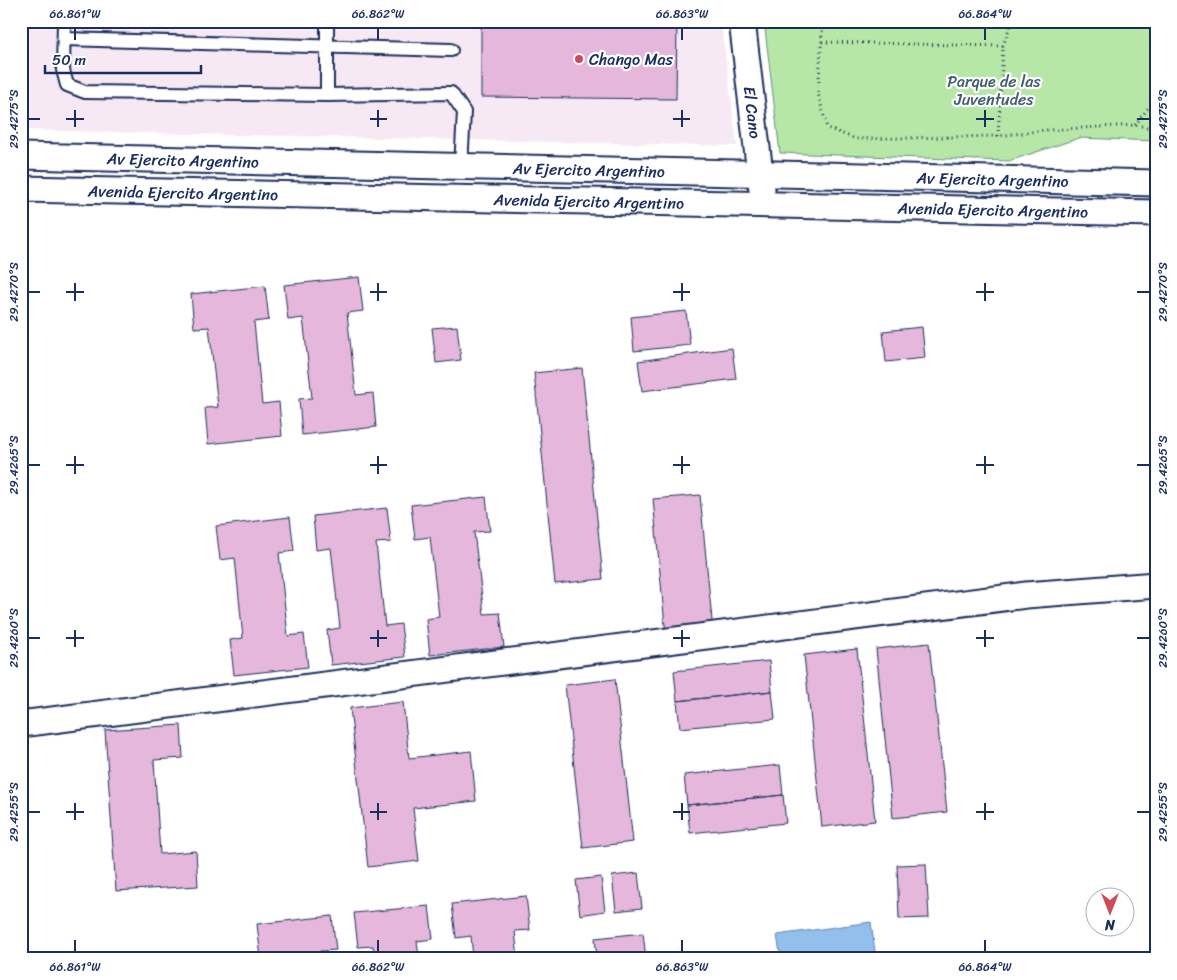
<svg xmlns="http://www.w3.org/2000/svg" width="1177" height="980" font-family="Sriracha,sans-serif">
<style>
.built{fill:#f7e9f4}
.green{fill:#b6e7a6;stroke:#688b82}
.water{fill:#92bfec;stroke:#6285b3}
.building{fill:#e4b7db;stroke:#1b2f5e}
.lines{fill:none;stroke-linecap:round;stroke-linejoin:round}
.lane-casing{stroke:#1b2f5e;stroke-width:16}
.street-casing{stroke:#1b2f5e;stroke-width:29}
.path{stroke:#1b2f5e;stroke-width:3;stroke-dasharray:1 4;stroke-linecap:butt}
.lane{stroke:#fff;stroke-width:12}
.street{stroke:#fff;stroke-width:25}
.ticks{fill:none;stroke:#1b2f5e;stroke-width:2}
.poi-dot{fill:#d1495b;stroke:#fff;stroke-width:2}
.labels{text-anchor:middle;stroke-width:4.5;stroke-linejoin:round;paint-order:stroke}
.poi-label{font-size:16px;fill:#1b2f5e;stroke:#fff;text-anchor:start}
.park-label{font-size:16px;fill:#425d70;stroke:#fff}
.street-label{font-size:16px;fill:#1b2f5e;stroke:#fff}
.neatline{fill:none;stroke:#1b2f5e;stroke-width:2}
.ticks-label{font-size:12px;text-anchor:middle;fill:#1b2f5e}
</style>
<rect width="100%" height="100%" fill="#fff"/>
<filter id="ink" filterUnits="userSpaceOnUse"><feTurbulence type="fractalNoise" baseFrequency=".02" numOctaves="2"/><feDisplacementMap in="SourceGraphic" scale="10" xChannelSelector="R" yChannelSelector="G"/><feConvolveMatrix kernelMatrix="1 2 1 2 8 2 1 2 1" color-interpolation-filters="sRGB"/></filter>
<g filter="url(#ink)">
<path class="built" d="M21 21H721L737 146 21 130Z"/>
<path class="green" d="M764 21H1156V141L1079 138 1009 161 780 153Z"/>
<path class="water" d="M871 922 876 959H781L777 935Z"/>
<path class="building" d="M481 21H677L676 99 481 97Z
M359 277 363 311 347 313 356 395 373 393 376 427 302 435 299 399 312 398 303 318 288 320 284 285Z
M265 286 269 320 254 322 262 404 279 402 282 436 208 444 205 408 218 407 209 327 194 328 191 294Z
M686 311 690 345 634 351 631 317Z
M457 326 461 360 436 363 432 328Z
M922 327 925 358 886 362 883 331Z
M732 348 736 379 642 391 638 361Z
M582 368 603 579 555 584 534 373Z
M700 495 713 631 666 636 653 499Z
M486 497 490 531 474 532 484 614 500 613 504 647 430 655 426 619 439 617 430 537 415 539 411 505Z
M387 508 391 542 376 543 385 626 401 624 405 657 331 665 327 630 340 628 331 548 316 550 313 516Z
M290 517 294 551 279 553 288 636 304 634 308 667 234 675 230 640 243 638 235 558 220 560 216 526Z
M929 643 947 812 893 818 876 649Z
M857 649 875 821 822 827 804 655Z
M769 661 772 691 677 701 674 671Z
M615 679 633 842 583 848 565 685Z
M772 691 775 719 680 728 677 701Z
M403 702 409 758 471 751 476 801 413 808 419 861 368 867 350 708Z
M181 725 183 758 154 760 160 854 196 851 198 886 116 891 105 730Z
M780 765 783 795 687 805 684 775Z
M783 795 786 823 690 833 687 805Z
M926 864 929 918 899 919 897 865Z
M638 873 642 908 616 911 612 876Z
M601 877 605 911 580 915 576 880Z
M526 896 530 930 515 931 518 959H473L471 936 456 938 452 904Z
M429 906 433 939 417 941 419 959H375L373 946 358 947 354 913Z
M332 916 336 950 320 951 321 959H276V956L261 958 257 924Z
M643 933 646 959H597L595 938Z
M752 956V959H704Z"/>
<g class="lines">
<g class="lane-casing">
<path id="lane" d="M64 21 63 70 67 85 85 92 327 95 451 93 464 112 461 166
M327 21V95
M64 39 451 50"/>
</g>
<g class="street-casing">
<g id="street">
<path id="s1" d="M742 21 762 190"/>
<path id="s2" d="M21 156 1156 183"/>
<path id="s3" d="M21 189 1156 213"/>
<path d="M21 724 1026 595 1156 585"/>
</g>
</g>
<path class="path" d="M823 21 818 93 827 128 856 139 998 136 1046 130 1135 125 1156 129
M822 42 1003 46
M1135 125 1148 108 1156 104
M998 136 1003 46 1012 21"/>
<use href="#lane" class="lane"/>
<use href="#street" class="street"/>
</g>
</g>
<path class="ticks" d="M75 28V40M378 28V40M682 28V40M985 28V40M75 110V127M378 110V127M682 110V127M985 110V127M28 119H40M66 119H84M370 119H387M673 119H690M976 119H994M1137 119H1150M75 283V301M378 283V301M682 283V301M985 283V301M28 292H40M66 292H84M370 292H387M673 292H690M976 292H994M1137 292H1150M75 456V474M378 456V474M682 456V474M985 456V474M28 465H40M66 465H84M370 465H387M673 465H690M976 465H994M1137 465H1150M75 630V647M378 630V647M682 630V647M985 630V647M28 638H40M66 638H84M370 638H387M673 638H690M976 638H994M1137 638H1150M75 803V820M378 803V820M682 803V820M985 803V820M28 812H40M66 812H84M370 812H387M673 812H690M976 812H994M1137 812H1150M75 940V952M378 940V952M682 940V952M985 940V952"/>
<circle class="poi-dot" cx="579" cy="59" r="5"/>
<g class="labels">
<g class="poi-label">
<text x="589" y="65">Chango Mas</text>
</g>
<g class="park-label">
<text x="994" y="87">Parque de las<tspan x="994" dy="18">Juventudes</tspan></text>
</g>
<g class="street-label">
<text dy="6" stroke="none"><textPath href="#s1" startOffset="92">El Cano</textPath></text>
<text dy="6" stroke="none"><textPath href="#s2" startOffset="162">Av Ejercito Argentino</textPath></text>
<text dy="6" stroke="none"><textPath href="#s2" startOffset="568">Av Ejercito Argentino</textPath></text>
<text dy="6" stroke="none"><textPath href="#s2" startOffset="972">Av Ejercito Argentino</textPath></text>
<text dy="6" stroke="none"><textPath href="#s3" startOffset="162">Avenida Ejercito Argentino</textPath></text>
<text dy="6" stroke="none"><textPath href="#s3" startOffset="568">Avenida Ejercito Argentino</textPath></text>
<text dy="6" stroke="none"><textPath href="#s3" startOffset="972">Avenida Ejercito Argentino</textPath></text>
</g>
</g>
<rect width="1177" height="980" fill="none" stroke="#fff" stroke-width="55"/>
<g transform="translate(1110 912) rotate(180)"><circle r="24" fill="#ffffff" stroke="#a4acbf"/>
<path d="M0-4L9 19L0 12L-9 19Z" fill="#d1495b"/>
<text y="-8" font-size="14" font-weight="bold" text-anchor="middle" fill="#1b2f5e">N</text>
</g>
<path d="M45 65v8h156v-8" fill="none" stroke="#1b2f5e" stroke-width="2.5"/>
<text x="52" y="65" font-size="15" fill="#1b2f5e" stroke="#ffffff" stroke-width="4" paint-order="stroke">50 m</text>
<rect x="28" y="28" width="1122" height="924" class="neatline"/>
<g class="ticks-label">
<text x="75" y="18">66.861°W</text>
<text x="378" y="18">66.862°W</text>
<text x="682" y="18">66.863°W</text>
<text x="985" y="18">66.864°W</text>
<text transform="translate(1163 119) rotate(-90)" y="4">29.4275°S</text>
<text transform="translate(14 119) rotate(-90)" y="4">29.4275°S</text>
<text transform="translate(1163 292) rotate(-90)" y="4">29.4270°S</text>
<text transform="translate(14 292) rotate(-90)" y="4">29.4270°S</text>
<text transform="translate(1163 465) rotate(-90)" y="4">29.4265°S</text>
<text transform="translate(14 465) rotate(-90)" y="4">29.4265°S</text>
<text transform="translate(1163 638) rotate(-90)" y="4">29.4260°S</text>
<text transform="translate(14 638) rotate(-90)" y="4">29.4260°S</text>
<text transform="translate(1163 812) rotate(-90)" y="4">29.4255°S</text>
<text transform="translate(14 812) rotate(-90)" y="4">29.4255°S</text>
<text x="75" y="971">66.861°W</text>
<text x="378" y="971">66.862°W</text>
<text x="682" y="971">66.863°W</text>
<text x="985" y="971">66.864°W</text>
</g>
</svg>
